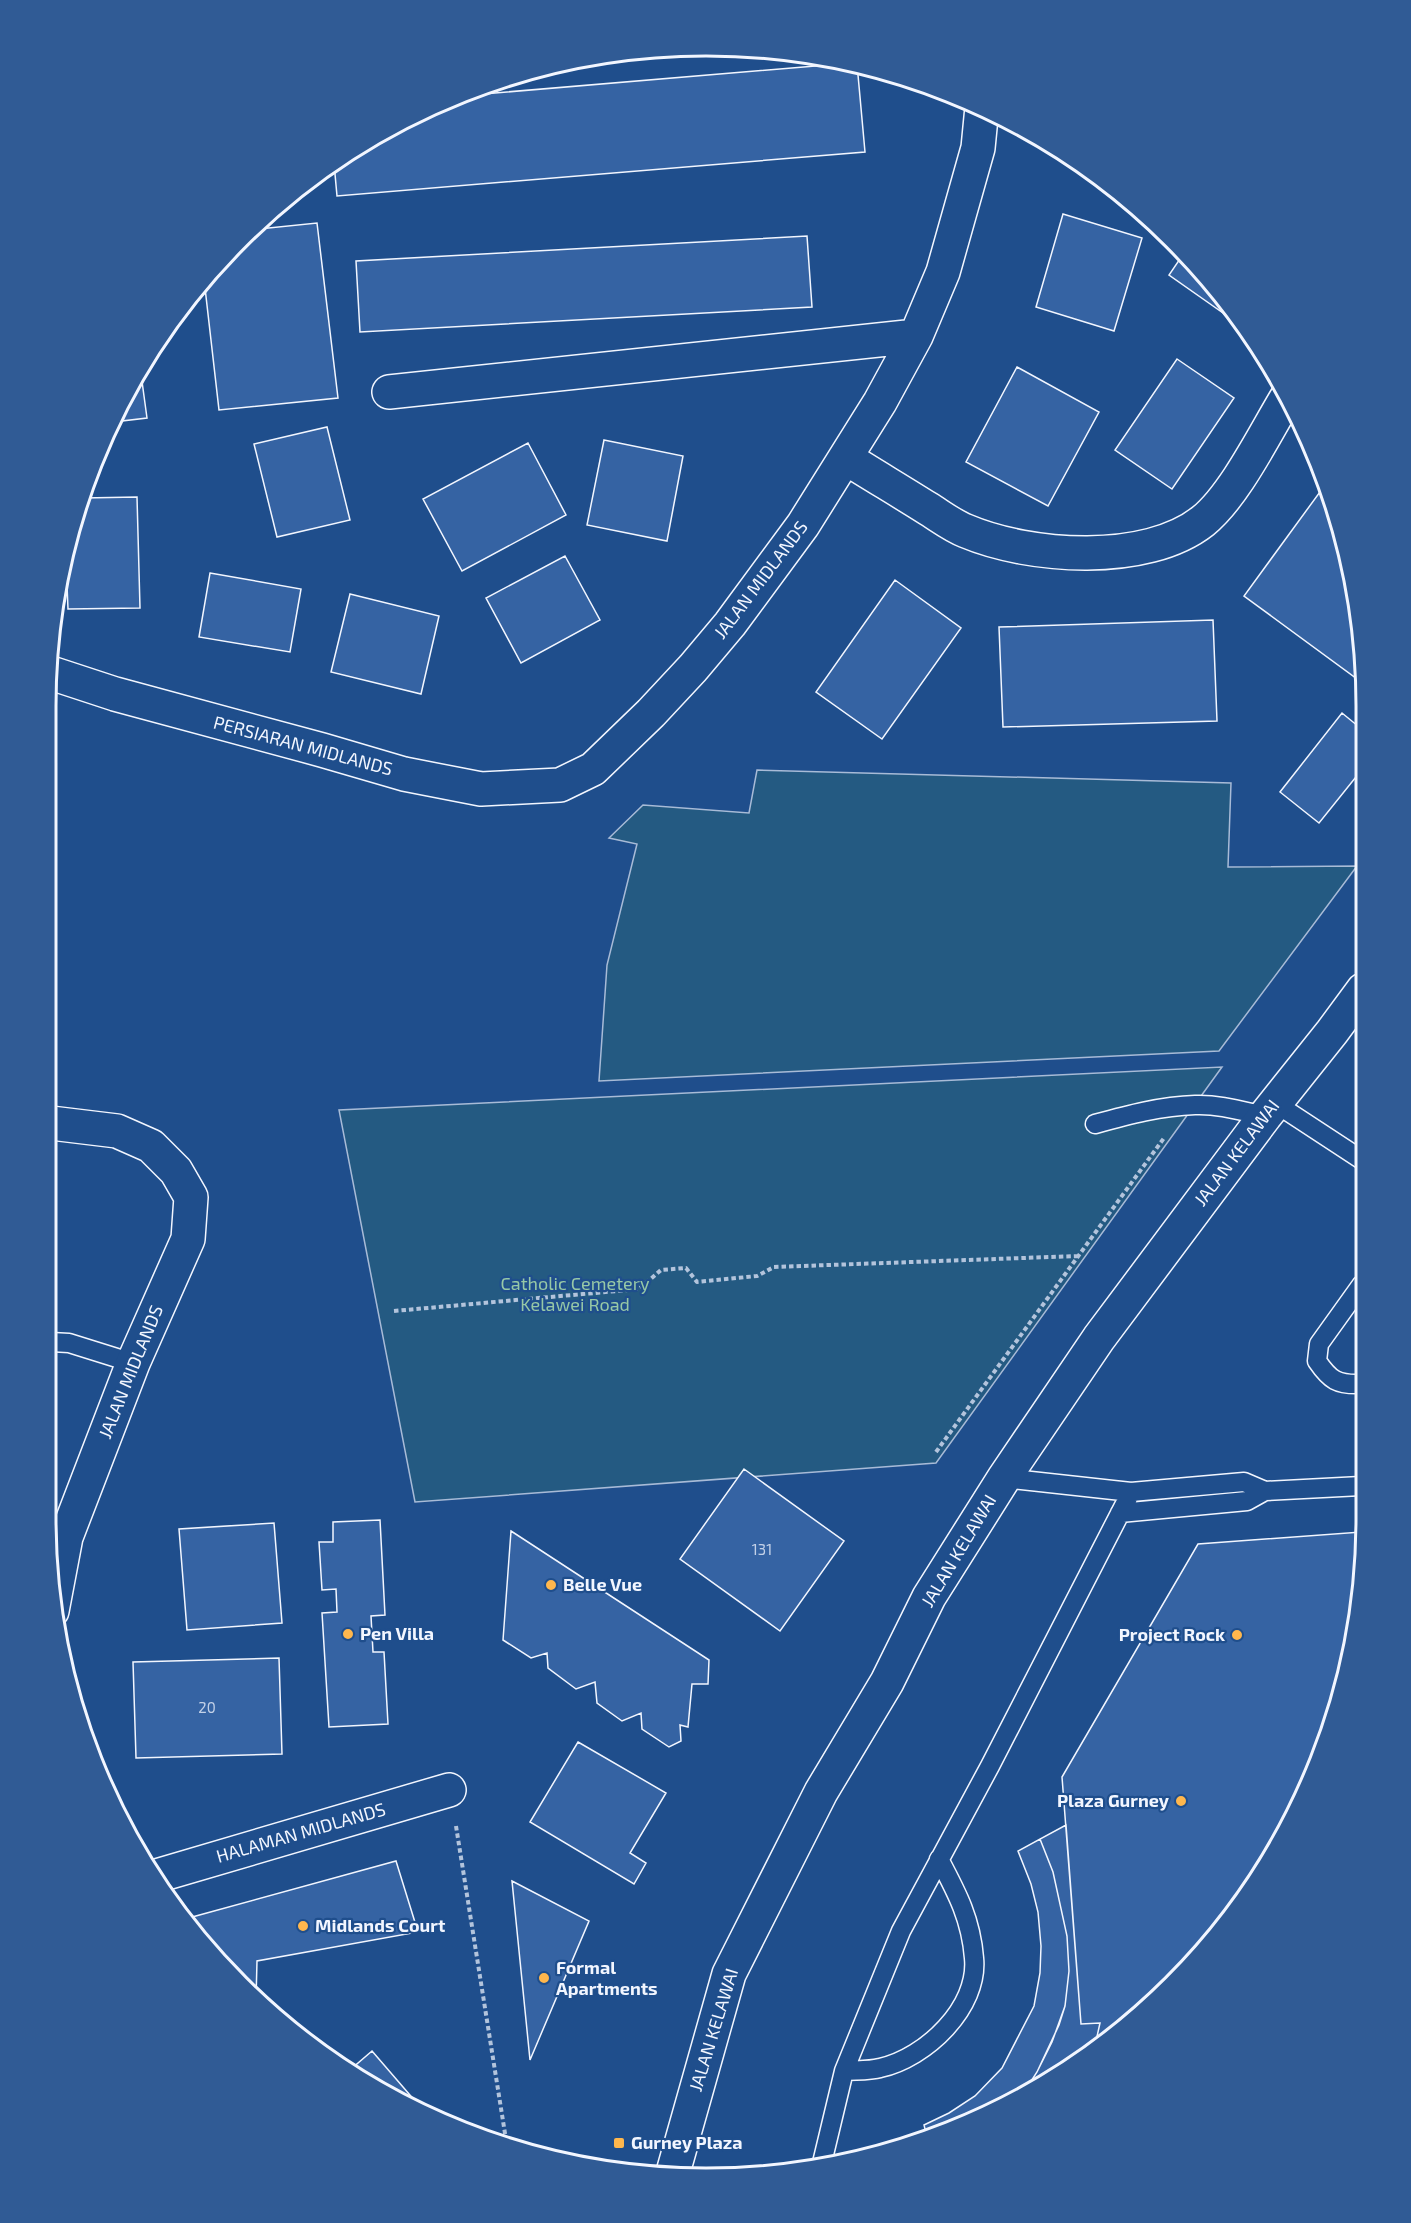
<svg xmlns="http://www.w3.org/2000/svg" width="1411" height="2223" font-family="'Exo 2',sans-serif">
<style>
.green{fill:#245a82;stroke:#a8bbd7;stroke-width:1.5}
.building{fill:#3563a3;stroke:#f2f6ff;stroke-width:1.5}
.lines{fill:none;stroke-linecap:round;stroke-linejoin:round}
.service-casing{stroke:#f2f6ff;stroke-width:21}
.minor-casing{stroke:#f2f6ff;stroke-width:36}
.secondary-casing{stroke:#f2f6ff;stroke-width:36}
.path{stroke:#b3c4dc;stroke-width:4;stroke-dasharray:4.5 3;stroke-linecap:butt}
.service{stroke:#1f4e8c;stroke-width:18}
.minor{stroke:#1f4e8c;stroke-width:33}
.secondary{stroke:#1f4e8c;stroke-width:33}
.poi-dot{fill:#ffb74d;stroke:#1f4e8c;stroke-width:2}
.labels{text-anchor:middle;stroke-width:4.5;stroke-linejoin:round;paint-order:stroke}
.number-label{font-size:15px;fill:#c3d1e8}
.street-label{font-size:18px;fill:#f2f6ff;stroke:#1f4e8c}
.park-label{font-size:18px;fill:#97c8a6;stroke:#1f4e8c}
.poi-label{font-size:18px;font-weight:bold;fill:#f2f6ff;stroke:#1f4e8c;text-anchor:start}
.rim{fill:none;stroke:#f2f6ff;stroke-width:3}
</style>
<rect width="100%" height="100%" fill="#1f4e8c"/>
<path class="green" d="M757 770 1231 783 1228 867 1357 866 1219 1051 599 1081 607 965 637 844 609 838 643 805 749 813Z
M1222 1067 936 1463 415 1502 339 1110Z"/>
<path class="building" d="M851 63 857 64 865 152 337 196 334 163 376 133 459 96Z
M1063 214 1142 238 1114 331 1036 307Z
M317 223 338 398 219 410 204 279 250 230Z
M807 236 812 307 360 332 356 261Z
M1184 253 1202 270 1234 318 1233 320 1169 275Z
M1177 359 1234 398 1172 489 1115 450Z
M1017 367 1099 412 1048 506 966 462Z
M141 374 147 418 113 422Z
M327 427 350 520 277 537 254 444Z
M604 440 683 456 667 541 587 525Z
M528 443 566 515 462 571 423 499Z
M1325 485 1343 534 1365 662 1364 684 1244 596Z
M137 497 140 608 68 609 66 561 83 498Z
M565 556 600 620 521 663 486 598Z
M210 573 301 589 290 652 199 637Z
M895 580 961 628 882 739 816 692Z
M350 594 439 616 421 694 331 672Z
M1213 620 1217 721 1003 727 999 627Z
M1342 713 1364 731V767L1319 823 1280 792Z
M744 1469 844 1541 780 1631 680 1559Z
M380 1520 385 1615 371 1616 373 1652H384L388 1724 329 1727 322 1613 337 1612 336 1589 322 1590 319 1542H333V1522Z
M274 1523 282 1623 187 1630 179 1529Z
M511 1531 709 1660 708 1684H692L688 1727 680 1725 681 1741 669 1747 642 1729 641 1713 622 1721 597 1703 595 1682 576 1689 548 1668 547 1653 531 1658 503 1640Z
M1361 1532 1360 1603 1316 1770 1229 1920 1141 2014 1094 2050 1100 2023 1081 2024 1062 1777 1198 1544Z
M279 1658 282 1754 136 1758 133 1662Z
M578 1742 666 1793 630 1853 646 1863 634 1884 530 1822Z
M1066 1825 1081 2024 1100 2023 1094 2050 1073 2066 1021 2097 1037 2072 1052 2042 1065 2006 1069 1971 1067 1936 1053 1872 1040 1839Z
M1040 1839 1053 1872 1067 1936 1069 1971 1065 2006 1059 2025 1037 2072 1021 2097 997 2110 927 2137 924 2125 949 2113 975 2096 1002 2068 1034 2006 1040 1973 1041 1946 1038 1912 1031 1884 1018 1851Z
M396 1861 418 1932 257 1961 256 2000 238 1984 185 1919Z
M512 1881 589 1921 530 2060Z
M372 2051 428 2116 413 2110 350 2070Z"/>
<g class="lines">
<g class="service-casing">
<path id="service" d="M1275 1103 1362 1160
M1095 1124C1128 1115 1161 1106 1195 1105 1219 1104 1242 1111 1265 1116
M51 1342 69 1343 133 1363
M1361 1384C1337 1385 1330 1380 1317 1361L1319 1344 1362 1284
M1004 1478 1131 1492 1244 1482 1265 1491 1361 1486
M1120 1513 1247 1501 1265 1491
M844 2071C856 2070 869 2071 880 2068 926 2058 979 2007 974 1958 971 1919 957 1893 939 1859
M821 2167 844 2071 901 1931 990 1766 1131 1492"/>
</g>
<g class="minor-casing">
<path id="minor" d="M389 392 916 336
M846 458C873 475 900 491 927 508 940 516 953 526 966 531 1030 558 1146 566 1203 521 1235 495 1265 433 1287 397
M51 673 115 694 322 750 404 774 481 789 560 785 593 769 651 713 693 668 730 624 803 525 880 402 916 336 943 272 978 148 982 107
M51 1123 117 1131 151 1146 176 1171 191 1197 188 1239 133 1363 66 1537 52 1611
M153 1877 449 1790"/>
</g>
<g class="secondary-casing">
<path id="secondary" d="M672 2176 729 1974 821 1792 887 1682 929 1597 1004 1478 1099 1338 1265 1116 1332 1032 1363 990"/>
</g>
<path class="path" d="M394 1311 639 1289 661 1270 686 1268 697 1282 757 1276 774 1267 1078 1256
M936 1452 1164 1138
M456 1826 507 2146"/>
<use href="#service" class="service"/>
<use href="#minor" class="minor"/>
<use href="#secondary" class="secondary"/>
</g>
<g class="poi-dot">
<circle cx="551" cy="1585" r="6"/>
<circle cx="348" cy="1634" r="6"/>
<circle cx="1237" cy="1635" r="6"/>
<circle cx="1181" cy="1801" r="6"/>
<circle cx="303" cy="1926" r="6"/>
<circle cx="544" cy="1978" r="6"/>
<rect x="613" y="2137" width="12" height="12" rx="3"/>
</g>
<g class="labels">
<g class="number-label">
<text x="762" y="1555">131</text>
<text x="207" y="1713">20</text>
</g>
<g class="street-label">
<text transform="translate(761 580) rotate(-53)" y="6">JALAN MIDLANDS</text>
<text transform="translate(303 746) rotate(15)" y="6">PERSIARAN MIDLANDS</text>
<text transform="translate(1237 1153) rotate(-53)" y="6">JALAN KELAWAI</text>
<text transform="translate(131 1372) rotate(-68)" y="6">JALAN MIDLANDS</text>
<text transform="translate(959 1551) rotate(-59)" y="6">JALAN KELAWAI</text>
<text transform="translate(301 1833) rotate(-16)" y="6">HALAMAN MIDLANDS</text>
<text transform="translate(714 2030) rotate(-73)" y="6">JALAN KELAWAI</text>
</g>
<g class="park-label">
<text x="575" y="1290">Catholic Cemetery<tspan x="575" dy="21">Kelawei Road</tspan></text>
</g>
<g class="poi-label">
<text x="563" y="1591">Belle Vue</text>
<text x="360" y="1640">Pen Villa</text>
<text x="1225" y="1641" text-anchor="end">Project Rock</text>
<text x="1169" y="1807" text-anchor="end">Plaza Gurney</text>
<text x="315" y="1932">Midlands Court</text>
<text x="556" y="1974">Formal<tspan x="556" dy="21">Apartments</tspan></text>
<text x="631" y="2149">Gurney Plaza</text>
</g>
</g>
<path d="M0 0H1411V2223H0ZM706 56H706A650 650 0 0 1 1356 706V1518A650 650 0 0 1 706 2168H706A650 650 0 0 1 56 1518V706A650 650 0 0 1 706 56Z" fill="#305b95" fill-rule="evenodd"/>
<path class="rim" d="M706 56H706A650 650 0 0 1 1356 706V1518A650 650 0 0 1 706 2168H706A650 650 0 0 1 56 1518V706A650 650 0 0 1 706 56Z"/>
</svg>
